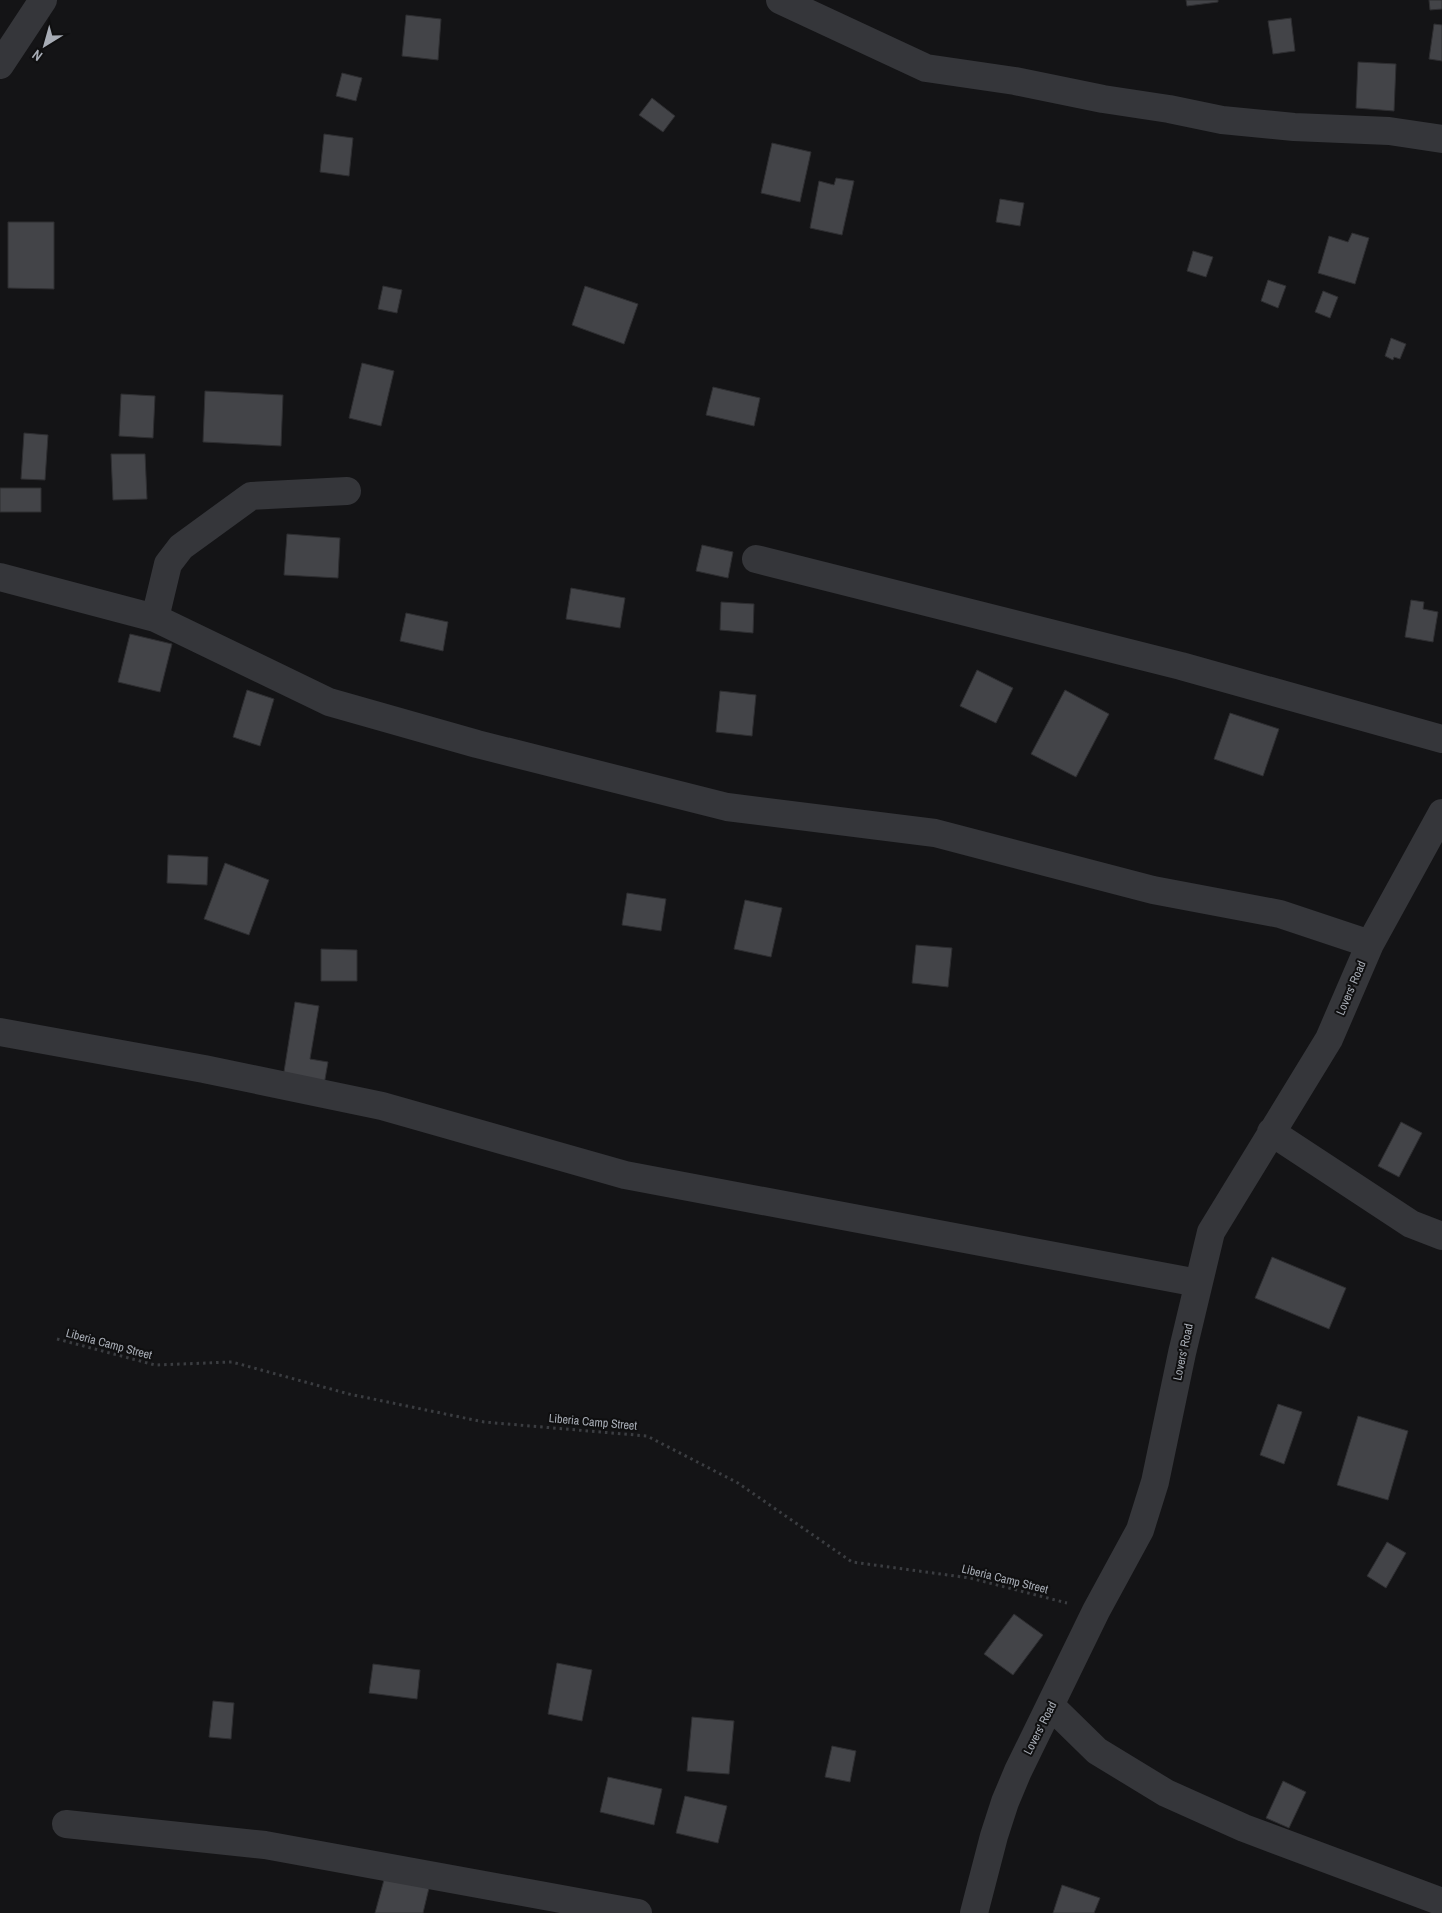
<svg xmlns="http://www.w3.org/2000/svg" width="1442" height="1913" font-family="'Archivo Narrow',sans-serif">
<style>
.building{fill:#434448;stroke:#2e2e31}
.lines{fill:none;stroke-linecap:round;stroke-linejoin:round}
.path{stroke:#3b3d41;stroke-width:3;stroke-dasharray:2.5 4;stroke-linecap:butt}
.minor{stroke:#35363a;stroke-width:28}
.labels{text-anchor:middle;stroke-width:4;stroke-linejoin:round;paint-order:stroke}
.street-label{font-size:12px;fill:#a7acb5;stroke:#0f0f10}
</style>
<rect width="100%" height="100%" fill="#141416"/>
<path class="building" d="M1186 0H1218V2L1187 6Z
M1429 0H1442V9L1430 10Z
M406 15 441 19 438 60 402 56Z
M1291 18 1295 51 1273 54 1268 21Z
M1434 24 1442 25V61L1429 59Z
M1358 62 1396 64 1394 111 1356 108Z
M342 73 362 78 356 101 336 96Z
M652 98 675 116 663 132 639 115Z
M324 134 353 138 349 176 320 172Z
M772 143 811 152 800 202 761 193Z
M836 178 854 181 842 235 810 228 819 181 834 185Z
M1000 199 1024 203 1020 226 996 222Z
M8 222H54V289L8 288Z
M1352 233 1369 238 1355 284 1318 273 1329 236 1348 242Z
M1193 251 1213 257 1206 277 1187 271Z
M1268 280 1286 286 1278 308 1261 301Z
M383 286 402 290 397 313 378 309Z
M585 286 638 304 624 344 572 325Z
M1323 291 1338 297 1330 318 1315 312Z
M1391 338 1406 344 1400 359 1394 357 1393 360 1385 356Z
M362 363 394 371 381 426 349 418Z
M713 387 760 398 754 426 706 415Z
M205 391 283 395 281 446 203 442Z
M121 394 155 396 153 438 119 436Z
M24 433 48 435 45 480 21 479Z
M111 454H145L147 499 113 500Z
M0 488H41V512H0Z
M287 534 340 538 338 578 284 575Z
M702 545 733 552 728 578 696 571Z
M571 588 625 598 620 628 566 619Z
M1411 600 1424 602 1423 609 1438 612 1433 642 1405 637Z
M721 602 754 604 753 633 720 630Z
M406 613 448 622 443 651 400 641Z
M130 634 172 644 160 692 118 682Z
M977 670 1013 688 996 723 960 706Z
M247 690 274 699 260 746 233 737Z
M1065 690 1109 714 1076 777 1031 754Z
M720 691 756 695 752 736 716 732Z
M1230 713 1279 729 1263 776 1214 759Z
M168 855 208 857 207 885 167 883Z
M225 863 269 880 249 935 204 919Z
M627 893 666 899 661 931 622 925Z
M745 900 782 908 771 957 734 949Z
M916 945 952 948 948 987 912 983Z
M321 949 357 950V981H321Z
M295 1002 319 1006 310 1059 328 1062 324 1085 283 1078Z
M1401 1122 1422 1133 1399 1177 1378 1166Z
M1272 1257 1346 1288 1329 1329 1255 1298Z
M1278 1404 1302 1412 1284 1464 1260 1455Z
M1358 1416 1408 1431 1388 1500 1337 1485Z
M1387 1542 1406 1553 1386 1588 1367 1576Z
M1014 1614 1043 1635 1013 1675 984 1654Z
M557 1663 592 1670 582 1721 548 1714Z
M373 1664 420 1670 417 1699 369 1693Z
M213 1701 234 1703 231 1739 209 1737Z
M692 1717 734 1721 729 1774 687 1771Z
M832 1746 856 1751 850 1782 825 1777Z
M608 1777 662 1789 654 1825 600 1812Z
M1283 1781 1306 1792 1289 1828 1266 1818Z
M685 1796 727 1806 718 1843 676 1833Z
M385 1876 429 1888 423 1913H375Z
M1062 1885 1100 1898 1094 1913H1053Z"/>
<g class="lines">
<path class="path" d="M57 1339 155 1365 232 1362 349 1394 484 1422 647 1436 738 1483 852 1562 970 1578 1067 1603"/>
<path class="minor" d="M780 0 926 68 1015 81 1103 99 1169 109 1222 120 1294 127 1389 131 1442 139
M0 65 43 0
M756 559 1181 666 1442 739
M0 577 155 618 329 702 477 744 727 807 935 833 1153 890 1280 914 1370 944
M155 618 168 564 181 547 251 496 347 491
M0 1032 204 1069 382 1106 625 1175 1198 1283
M1271 1132 1411 1224 1442 1236
M1051 1706 1097 1751 1166 1793 1244 1828 1442 1902
M66 1824 265 1845 638 1913
M974 1913 994 1836 1005 1802 1018 1771 1096 1611 1140 1530 1155 1482 1182 1353 1211 1232 1329 1039 1370 944 1442 813"/>
</g>
<g class="labels">
<g class="street-label">
<text transform="translate(1351 988) rotate(-67)" y="4">Lovers' Road</text>
<text transform="translate(109 1344) rotate(15)" y="4">Liberia Camp Street</text>
<text transform="translate(1183 1352) rotate(-78)" y="4">Lovers' Road</text>
<text transform="translate(593 1422) rotate(5)" y="4">Liberia Camp Street</text>
<text transform="translate(1005 1579) rotate(14)" y="4">Liberia Camp Street</text>
<text transform="translate(1040 1728) rotate(-63)" y="4">Lovers' Road</text>
</g>
</g>
<g transform="translate(45 45) rotate(217)" stroke="#0f0f10" stroke-width="4" paint-order="stroke">
<path d="M0-4L9 19L0 12L-9 19Z" fill="#a7acb5"/>
<text y="-8" font-size="14" font-weight="bold" text-anchor="middle" fill="#a7acb5">N</text>
</g>
</svg>
